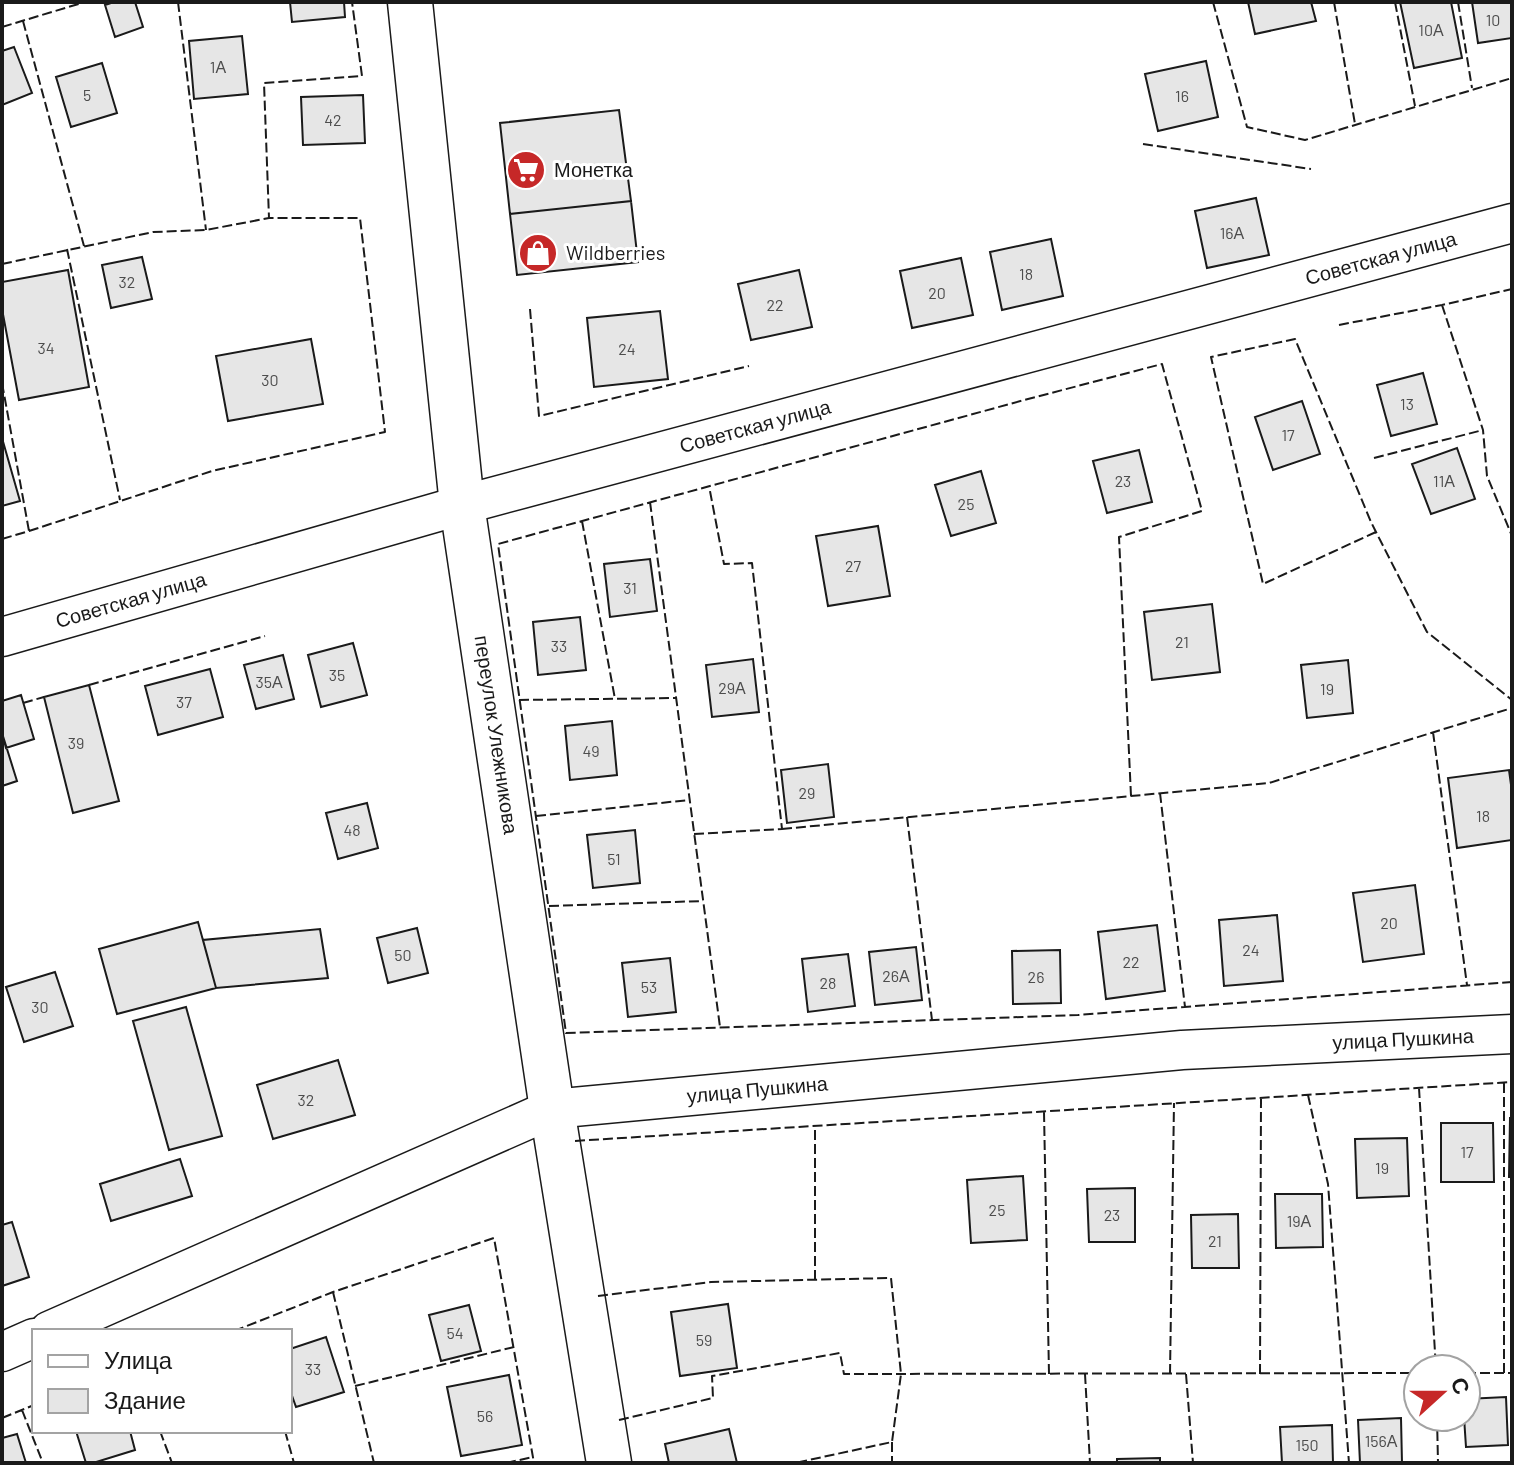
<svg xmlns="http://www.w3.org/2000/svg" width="1514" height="1465" font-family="Barlow,sans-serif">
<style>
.building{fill:#e6e6e6;stroke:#1a1a1a;stroke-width:2}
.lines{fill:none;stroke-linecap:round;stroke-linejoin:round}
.street-casing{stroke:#1a1a1a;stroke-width:41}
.secondary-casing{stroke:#1a1a1a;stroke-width:47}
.street{stroke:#fff;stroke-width:38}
.secondary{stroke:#fff;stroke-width:44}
.fence{stroke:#1a1a1a;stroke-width:2;stroke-dasharray:10 4;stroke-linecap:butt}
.labels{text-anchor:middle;stroke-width:6;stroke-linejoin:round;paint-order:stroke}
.number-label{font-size:16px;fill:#4d4d4d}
.poi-label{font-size:20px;fill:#1a1a1a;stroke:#fff;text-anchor:start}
.street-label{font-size:20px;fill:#1a1a1a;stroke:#fff}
</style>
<rect width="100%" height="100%" fill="#fff"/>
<path class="building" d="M114 2H135L143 27 115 37 105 5Z
M290 2H344L345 17 292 22Z
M1248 2H1311L1316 21 1255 34Z
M1400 2H1451L1462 58 1414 68Z
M1472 2H1512V38L1478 43Z
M242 36 248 94 194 99 189 41Z
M14 47 32 93 2 105V51Z
M1206 61 1218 117 1158 131 1145 74Z
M102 63 117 113 71 127 56 77Z
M363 95 365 143 303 145 301 97Z
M619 110 631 201 510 214 500 123Z
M1256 198 1269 255 1207 268 1195 211Z
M631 201 638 262 517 275 510 214Z
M1051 239 1063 296 1002 310 990 252Z
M142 257 152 299 111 308 102 265Z
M961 258 973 315 912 328 900 271Z
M68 270 89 387 19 400 2 309V282Z
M799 270 812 327 751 340 738 284Z
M660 311 668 379 594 387 587 318Z
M311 339 323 404 228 421 216 356Z
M1423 373 1437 424 1391 436 1377 385Z
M1302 401 1320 454 1273 470 1255 417Z
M2 438 20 501 2 506Z
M1457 448 1475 499 1431 514 1412 464Z
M1139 450 1152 502 1107 513 1093 461Z
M981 471 996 523 951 536 935 485Z
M878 526 890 596 828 606 816 536Z
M650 559 657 611 610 617 604 564Z
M1212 604 1220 672 1152 680 1144 612Z
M580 617 586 670 538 675 533 622Z
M353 643 367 695 321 707 308 655Z
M283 655 294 699 256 709 244 665Z
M753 659 759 712 712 717 706 665Z
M1348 660 1353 713 1307 718 1301 665Z
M210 669 223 717 158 735 145 686Z
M89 685 119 801 73 813 44 697Z
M21 695 34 739 6 748 2 733V701Z
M612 721 617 775 570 780 565 726Z
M2 733 17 781 2 786Z
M828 764 834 817 787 823 781 770Z
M1509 770 1512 792V840L1457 848 1448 778Z
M367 803 378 848 338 859 326 813Z
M635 830 640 883 593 888 587 835Z
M1415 885 1424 954 1363 962 1353 893Z
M1277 915 1283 981 1224 986 1219 920Z
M198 922 216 988 117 1014 99 949Z
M1157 925 1165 991 1106 999 1098 932Z
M417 928 428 973 388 983 377 938Z
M320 929 328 978 216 988 203 940Z
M916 947 922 1000 875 1005 869 952Z
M1060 950 1061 1003 1013 1004 1012 951Z
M848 954 855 1006 808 1012 802 959Z
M670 958 676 1012 628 1017 622 963Z
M55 972 73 1026 24 1042 6 987Z
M186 1007 222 1136 169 1150 133 1021Z
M338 1060 355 1115 273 1139 257 1085Z
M1510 1118H1512V1177H1509Z
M1441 1123H1493L1494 1182H1441Z
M1407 1138 1409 1196 1357 1198 1355 1139Z
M180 1159 192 1196 111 1221 100 1184Z
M1023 1176 1027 1240 971 1243 967 1180Z
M1135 1188V1242H1089L1087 1189Z
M1275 1194H1322L1323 1247 1276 1248Z
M1238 1214 1239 1268H1192L1191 1215Z
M12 1222 29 1277 2 1286V1225Z
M728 1304 737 1368 680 1376 671 1312Z
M469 1305 481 1351 441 1361 429 1315Z
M326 1337 344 1392 296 1407 290 1390V1349Z
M509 1375 522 1445 461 1456 447 1387Z
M1506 1397 1508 1445 1466 1447 1464 1417H1466V1399Z
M1401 1418 1402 1463H1360L1358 1420Z
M1332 1425 1333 1463H1282L1280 1427Z
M729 1429 737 1463H669L665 1444Z
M76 1431H130L135 1450 93 1463H86Z
M17 1434 26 1463H2V1438Z
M1160 1458V1463H1117V1459Z"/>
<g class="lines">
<g class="street-casing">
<g id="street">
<path id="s1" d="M2 637 462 505 1512 223"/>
<path id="s2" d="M49 1331 552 1109 1182 1050 1512 1034"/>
<path d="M2 1352 34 1338"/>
</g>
</g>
<g class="secondary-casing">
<g id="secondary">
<path id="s3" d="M410 2 462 505 552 1109 609 1463"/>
</g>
</g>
<use href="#street" class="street"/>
<use href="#secondary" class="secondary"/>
<path class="fence" d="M178 2 206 230
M1213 2 1247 127 1305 140 1512 78
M1334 2 1355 124
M1395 2 1415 106
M1458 2 1472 88
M23 21 84 246
M2 27 85 2
M1143 144 1311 169
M67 249 120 500
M2 264 153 232 206 230 269 218
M1442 305 1483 430 1487 476 1512 536
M530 309 539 416 749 366
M1339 325 1442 305 1512 289
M2 383 29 531
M1374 458 1483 430
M650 502 720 1027
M582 521 615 699
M1376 532 1263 584 1211 357 1295 339 1371 522 1376 532 1427 632 1512 700
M2 539 29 531 212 471 385 432 360 218H269L264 83 362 76 352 2
M89 685 265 636
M519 700 677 698
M23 703 44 697
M1433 732 1467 985
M1160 793 1185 1007
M1131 796 1119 537 1202 511 1162 364 1028 399 498 544 566 1033 1078 1015 1512 982
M536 816 689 800
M907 817 932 1020
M782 829 1269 783 1512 708
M694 834 782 829 752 563 724 564 709 486
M549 906 703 901
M1504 1083V1373
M1419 1088 1436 1369
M1308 1095 1328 1184 1349 1463
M1044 1112 1049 1374
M575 1141 1512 1082
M815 1280V1126
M333 1292 374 1463
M598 1296 711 1282 891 1278 901 1374 892 1442 795 1463
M234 1331 333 1292 494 1238 534 1463
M1466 1373H1512
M1085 1374 1090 1463
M1170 1374 1174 1103
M1186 1374 1193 1463
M1260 1374 1261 1098
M355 1386 514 1347
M22 1410 43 1463
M1437 1417 1438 1463
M2 1418 34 1405
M619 1420 713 1398 712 1376 840 1353 844 1374 1418 1373
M160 1431 172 1463
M285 1431 294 1463
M892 1442V1463
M506 1463 533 1457
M1507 1463 1512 1462"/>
</g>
<defs>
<g id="supermarket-disc" transform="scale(2)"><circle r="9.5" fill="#c62828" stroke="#fff"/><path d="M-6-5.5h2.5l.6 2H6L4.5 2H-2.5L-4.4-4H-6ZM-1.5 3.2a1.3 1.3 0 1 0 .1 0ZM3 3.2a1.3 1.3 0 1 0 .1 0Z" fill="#fff"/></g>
<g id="shop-disc" transform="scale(2)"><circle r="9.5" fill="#c62828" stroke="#fff"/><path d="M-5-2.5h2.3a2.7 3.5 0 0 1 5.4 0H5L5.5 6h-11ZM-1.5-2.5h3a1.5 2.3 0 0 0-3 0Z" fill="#fff"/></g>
</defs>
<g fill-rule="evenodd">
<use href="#supermarket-disc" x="526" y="170"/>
<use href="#shop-disc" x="538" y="253"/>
</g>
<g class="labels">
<g class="number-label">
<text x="1493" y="26">10</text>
<text x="1431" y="36">10А</text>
<text x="218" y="73">1А</text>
<text x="87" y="101">5</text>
<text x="1182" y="102">16</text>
<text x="333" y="126">42</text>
<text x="1232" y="239">16А</text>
<text x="1026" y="280">18</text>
<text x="127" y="288">32</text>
<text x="937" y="299">20</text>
<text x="775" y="311">22</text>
<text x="46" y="354">34</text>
<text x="627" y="355">24</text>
<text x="270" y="386">30</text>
<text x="1407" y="410">13</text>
<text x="1288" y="441">17</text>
<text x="1123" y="487">23</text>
<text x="1444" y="487">11А</text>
<text x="966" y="510">25</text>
<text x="853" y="572">27</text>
<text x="630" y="594">31</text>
<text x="1182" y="648">21</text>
<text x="559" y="652">33</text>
<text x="337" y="681">35</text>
<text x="269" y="688">35А</text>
<text x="732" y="694">29А</text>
<text x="1327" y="695">19</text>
<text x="184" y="708">37</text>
<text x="76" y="749">39</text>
<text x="591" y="757">49</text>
<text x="807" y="799">29</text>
<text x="1483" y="822">18</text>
<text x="352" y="836">48</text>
<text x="614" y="865">51</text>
<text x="1389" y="929">20</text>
<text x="1251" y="956">24</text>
<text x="403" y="961">50</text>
<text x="1131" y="968">22</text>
<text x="896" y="982">26А</text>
<text x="1036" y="983">26</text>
<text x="828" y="989">28</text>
<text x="649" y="993">53</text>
<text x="40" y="1013">30</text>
<text x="306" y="1106">32</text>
<text x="1467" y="1158">17</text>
<text x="1382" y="1174">19</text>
<text x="997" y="1216">25</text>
<text x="1112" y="1221">23</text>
<text x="1299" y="1227">19А</text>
<text x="1215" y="1247">21</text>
<text x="455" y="1339">54</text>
<text x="704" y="1346">59</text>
<text x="313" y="1375">33</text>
<text x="485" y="1422">56</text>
<text x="1381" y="1447">156А</text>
<text x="1307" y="1451">150</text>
</g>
<g class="poi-label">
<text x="554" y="177">Монетка</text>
<text x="566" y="260">Wildberries</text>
</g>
<g class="street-label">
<text dy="7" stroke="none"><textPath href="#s1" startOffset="1430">Советская улица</textPath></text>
<text dy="7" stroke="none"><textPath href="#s1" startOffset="782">Советская улица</textPath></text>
<text dy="7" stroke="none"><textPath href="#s1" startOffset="134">Советская улица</textPath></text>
<text dy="7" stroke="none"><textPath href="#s3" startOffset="738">переулок Улежникова</textPath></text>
<text dy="7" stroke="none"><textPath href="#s2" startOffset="1404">улица Пушкина</textPath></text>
<text dy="7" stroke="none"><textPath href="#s2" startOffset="756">улица Пушкина</textPath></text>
</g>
</g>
<rect width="1514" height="1465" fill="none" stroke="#1a1a1a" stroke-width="8"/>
<rect x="32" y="1329" width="260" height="104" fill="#ffffff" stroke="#a3a3a3" stroke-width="2"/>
<rect x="48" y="1355" width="40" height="12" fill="#ffffff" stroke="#a3a3a3" stroke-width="2"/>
<text x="104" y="1369" font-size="24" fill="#1a1a1a">Улица</text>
<rect x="48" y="1389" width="40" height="24" fill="#e6e6e6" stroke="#a3a3a3" stroke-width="2"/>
<text x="104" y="1409" font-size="24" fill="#1a1a1a">Здание</text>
<g transform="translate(1442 1393) rotate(69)"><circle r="38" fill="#ffffff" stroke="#a3a3a3" stroke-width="2"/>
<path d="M0-6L14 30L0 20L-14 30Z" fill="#c62828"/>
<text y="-12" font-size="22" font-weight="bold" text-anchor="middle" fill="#1a1a1a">С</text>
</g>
</svg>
